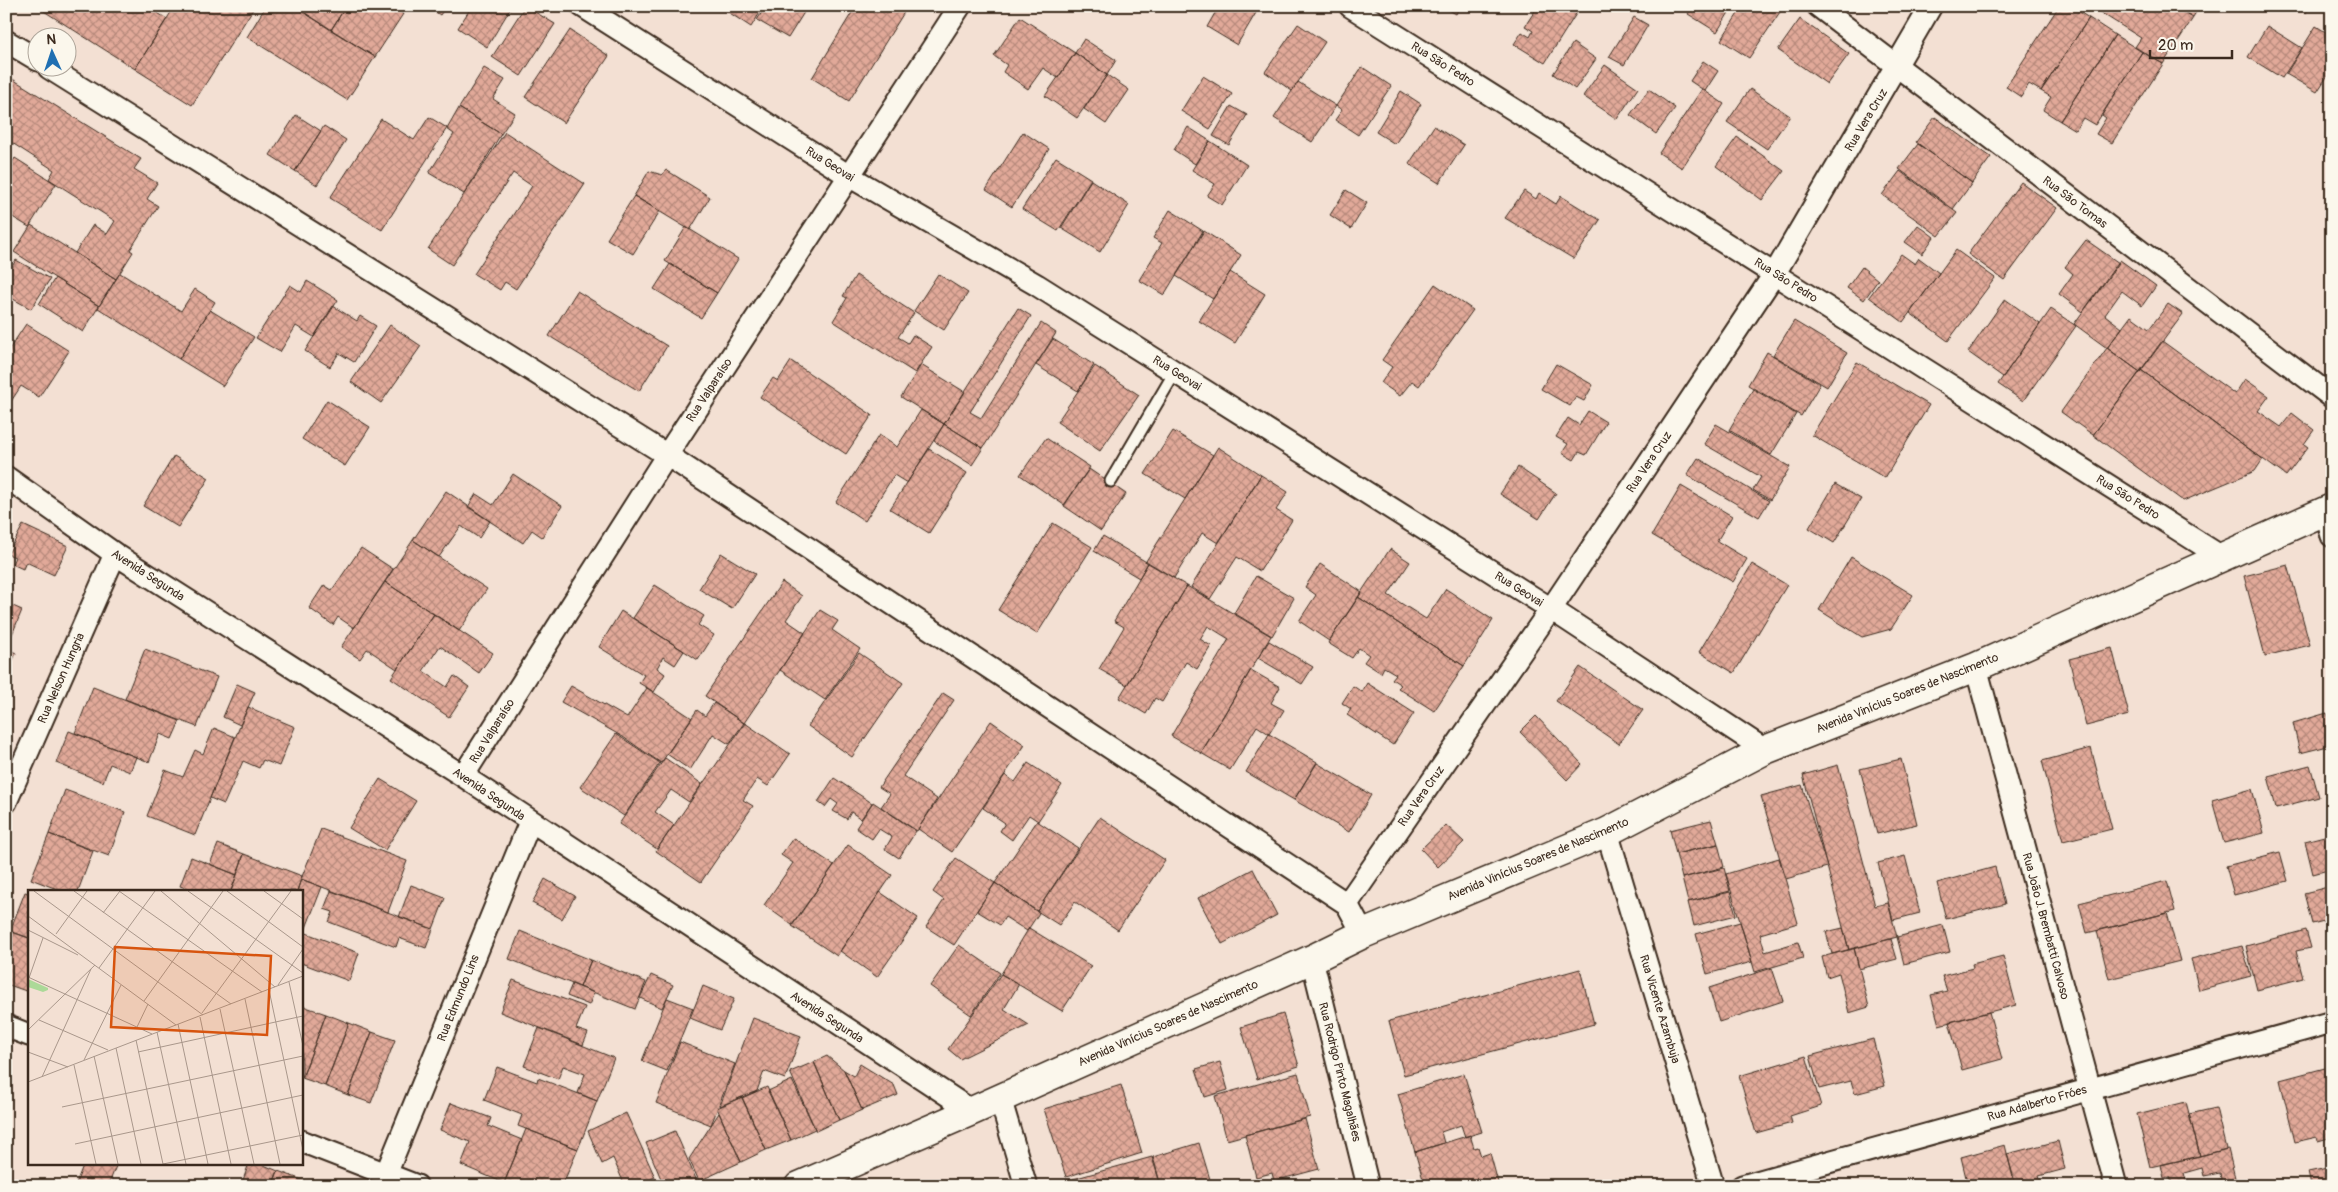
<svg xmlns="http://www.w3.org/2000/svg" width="2338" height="1192" font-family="Pangolin,sans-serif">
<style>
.building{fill:url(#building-cross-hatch);stroke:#3b2a1e}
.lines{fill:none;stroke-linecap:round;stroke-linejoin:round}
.lane-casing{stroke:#3b2a1e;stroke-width:15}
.street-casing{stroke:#3b2a1e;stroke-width:25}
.secondary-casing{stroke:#3b2a1e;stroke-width:31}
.lane{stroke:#fbf7ec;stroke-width:11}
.street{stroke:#fbf7ec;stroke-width:21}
.secondary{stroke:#fbf7ec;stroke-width:28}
.labels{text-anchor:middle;stroke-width:4;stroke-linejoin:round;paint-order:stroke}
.street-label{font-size:12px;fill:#3b2a1e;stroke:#fbf7ec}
.inset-road{fill:none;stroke:#a9978b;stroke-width:1}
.view{fill:#d7540e;fill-opacity:0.15;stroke:#d7540e;stroke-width:2.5}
.inset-edge{fill:none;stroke:#3b2a1e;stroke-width:2.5}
</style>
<defs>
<pattern id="building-cross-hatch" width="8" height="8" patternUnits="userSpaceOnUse" patternTransform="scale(1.25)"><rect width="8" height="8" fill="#e1a999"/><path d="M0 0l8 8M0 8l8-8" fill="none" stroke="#b88a7c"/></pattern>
</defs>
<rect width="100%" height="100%" fill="#f3e0d3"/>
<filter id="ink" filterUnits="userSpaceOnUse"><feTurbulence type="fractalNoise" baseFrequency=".02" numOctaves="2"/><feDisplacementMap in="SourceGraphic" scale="10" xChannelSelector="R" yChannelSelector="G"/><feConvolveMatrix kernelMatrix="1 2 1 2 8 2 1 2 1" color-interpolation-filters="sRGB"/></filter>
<g filter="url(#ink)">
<path class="building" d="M36 6H147L167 19 135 69Z
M175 6H255L192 105 135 69Z
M266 6H294L375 57 347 100 247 37Z
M294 6H346L331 30Z
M346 6H392L403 14 375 57 331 30Z
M427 6H446L440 15Z
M472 6H512L487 47 458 28Z
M525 6 555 24 521 76 492 57Z
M719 6H764L751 27Z
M766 6H808L788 38 757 20Z
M856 6H908L849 101 812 78Z
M1219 6H1260L1237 45 1207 27Z
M1442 6H1460L1456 14Z
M1538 6 1547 9 1549 6H1581L1545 63 1514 44 1522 32 1530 37 1533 31 1525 26Z
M1693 6H1733L1717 32 1688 14Z
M1743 6H1784L1749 58 1721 40Z
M2059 6H2070L2089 18 2041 91 2029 84 2021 97 2006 87Z
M2090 6H2175L2193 18 2163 64 2135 47 2141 38Z
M2175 6H2200L2193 17Z
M2295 6H2310L2306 13Z
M1020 17 1075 53 1058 78 1043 68 1028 89 1003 72 1007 65 994 56Z
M1634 17 1648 25 1624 65 1609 57Z
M2089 18 2115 35 2060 121 2043 110 2051 97 2041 91Z
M1800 19 1849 54 1827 84 1778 50Z
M1298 24 1325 42 1292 91 1265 72Z
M2267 26 2302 48 2282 78 2248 57Z
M2316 26 2332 36V69L2317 92 2286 74Z
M570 30 609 56 564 123 525 97Z
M2115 35 2142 52 2095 125 2083 118 2075 130 2060 121Z
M1084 39 1116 60 1107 75 1075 53Z
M1573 43 1596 59 1575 89 1553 74Z
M2142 52 2163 64 2112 143 2096 134 2106 118 2102 115Z
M1075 53 1107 75 1077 118 1045 96Z
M1703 61 1718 71 1705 91 1690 81Z
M1605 65 1638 88 1617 119 1583 96Z
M1362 67 1391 86 1358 135 1335 120 1342 110 1336 106Z
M484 68 505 80 493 99 515 113 501 134 459 108Z
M6 75 141 159 134 169 157 183 147 199 158 206 130 250 133 252 116 279 75 253 93 225 107 234 115 221 49 179 54 170 6 139Z
M1107 75 1129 90 1106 124 1084 109Z
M1203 76 1232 94 1210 129 1181 111Z
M1298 82 1336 106 1312 142 1274 118Z
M1649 89 1675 108 1656 134 1630 115Z
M1702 89 1724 104 1682 168 1659 153Z
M1750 89 1790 116 1767 149 1727 122Z
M1401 91 1421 104 1395 144 1376 132Z
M1231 106 1247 115 1229 145 1213 136Z
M459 108 501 134 464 194 429 173 454 134 447 129Z
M296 115 321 131 295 171 270 155Z
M429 117 447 128 382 230 330 198 381 119 414 140Z
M1935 117 1991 157 1972 183 1916 142Z
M324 126 346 140 317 185 295 171Z
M1434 126 1464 145 1439 183 1409 164Z
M1188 127 1210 141 1195 164 1174 150Z
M505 132 585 184 516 289 505 282 500 290 474 274 532 186 513 173 452 265 428 249Z
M1023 132 1049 149 1012 207 986 190Z
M1737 137 1784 171 1762 200 1716 166Z
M1210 141 1247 165 1222 205 1207 196 1215 184 1192 170Z
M1918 144 1972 183 1953 209 1899 169Z
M1056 157 1091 179 1058 231 1022 209Z
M15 158 56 184 29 227 6 213V172Z
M666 170 710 197 690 230 634 196 649 171 662 175Z
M1900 171 1957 213 1939 236 1882 195Z
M1091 180 1129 205 1100 252 1061 228Z
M2021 182 2057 208 2004 280 1968 254Z
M1346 190 1367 203 1351 229 1330 215Z
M1524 191 1536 199 1539 193 1556 204 1561 196 1600 220 1574 259 1505 218Z
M634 196 660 211 633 254 607 239Z
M1170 210 1203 231 1164 295 1139 280 1162 243 1153 238Z
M31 225 116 279 99 306 14 252Z
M1918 225 1934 237 1922 254 1905 242Z
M686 227 738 259 717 293 665 261Z
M1204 231 1241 255 1213 299 1176 276Z
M2086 240 2119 263 2083 312 2059 294 2073 274 2065 267Z
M1956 250 1995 278 1948 341 1910 313Z
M1901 254 1915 264 1919 258 1939 273 1903 322 1869 297Z
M16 260 50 279 31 309 6 295V276Z
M2120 260 2156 286 2142 306 2122 291 2105 315 2122 328 2107 348 2074 324Z
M670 264 717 293 701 318 654 289Z
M1862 267 1878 280 1864 300 1847 288Z
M1230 272 1265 294 1235 343 1199 321Z
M120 273 181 311 195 289 215 302 179 359 98 308Z
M938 274 968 293 944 330 914 311Z
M856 275 914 313 898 337 908 343 913 335 932 347 915 373 833 321 847 298 843 296Z
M55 278 99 306 83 332 39 304Z
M307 281 338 300 314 337 296 326 280 352 256 338 290 285 301 292Z
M1435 284 1473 310 1419 386 1412 381 1400 396 1381 383 1392 367 1382 360Z
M577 291 667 346 639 391 549 336Z
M2005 299 2040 324 2003 377 1968 352Z
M2168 304 2183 314 2140 372 2107 348 2131 316 2149 329Z
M333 306 357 321 360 316 376 326 354 362 339 353 330 367 305 351Z
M1018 308 1031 316 970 412 981 418 1041 323 1056 333 983 448 944 424Z
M2051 309 2076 326 2023 401 1998 384Z
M210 310 254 337 223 386 179 359Z
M1794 321 1847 353 1827 387 1773 355Z
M26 324 69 351 39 397 21 386 6 409V354Z
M390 325 421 346 381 403 351 382Z
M1053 339 1094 365 1078 391 1036 365Z
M2162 341 2235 394 2245 379 2269 396 2258 411 2281 427 2292 413 2314 430 2304 444 2308 447 2286 476 2141 370Z
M2107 348 2140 372 2093 435 2061 412Z
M1767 352 1820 384 1801 416 1748 385Z
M791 361 872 415 846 454 760 397 773 378 778 381Z
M1857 362 1929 405 1885 478 1812 435Z
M1556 364 1593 385 1584 401 1576 397 1570 406 1541 389Z
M921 365 965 392 944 424 901 397Z
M1095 366 1139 395 1100 451 1057 422Z
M2141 370 2263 459 2255 471 2183 501 2093 435Z
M1753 389 1796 414 1771 455 1729 430Z
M327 400 370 427 345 466 302 439Z
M921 410 944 424 907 483 894 475 865 521 836 502 879 435 897 447Z
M1588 411 1606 422 1586 455 1579 452 1574 460 1562 453 1568 444 1556 437 1568 418 1579 425Z
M944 424 983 448 972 465 934 441Z
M1716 424 1790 467 1770 500 1753 490 1761 477 1704 444Z
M1173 431 1213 455 1185 499 1145 474Z
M1046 438 1090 467 1064 505 1020 475Z
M1218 447 1261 475 1218 543 1202 533 1174 578 1146 561Z
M929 449 967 473 929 533 890 509Z
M174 456 209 478 178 527 143 506Z
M1698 458 1769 501 1759 517 1687 475Z
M1518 467 1556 493 1539 519 1500 494Z
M1089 469 1126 494 1101 531 1064 506Z
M513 474 562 506 542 537 532 530 523 543 468 507 476 494 493 505Z
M1261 475 1288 492 1276 510 1292 520 1260 571 1237 557 1210 599 1191 587Z
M1835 484 1861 499 1834 543 1809 528Z
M1681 486 1732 516 1717 541 1747 559 1733 582 1652 535Z
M446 491 490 521 479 538 461 526 439 557 413 540Z
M1053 523 1092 547 1037 634 998 610Z
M23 525 68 546 54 575 26 562 23 569 12 564 15 557 8 554Z
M1103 536 1148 563 1139 578 1094 551Z
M413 540 487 589 459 631 385 582Z
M361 548 393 569 354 628 338 617 333 625 309 608 324 585 332 590Z
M1390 549 1410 562 1388 595 1426 619 1446 589 1493 620 1464 666 1358 597Z
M721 553 755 574 732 609 699 589Z
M1851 557 1913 595 1891 629 1862 637 1819 610Z
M1148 563 1187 586 1127 685 1099 669 1124 627 1114 621Z
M1320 564 1362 592 1329 641 1299 621 1316 595 1305 587Z
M1752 564 1787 585 1734 673 1699 652Z
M2288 565 2310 645 2265 656 2244 576Z
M1256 576 1294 598 1272 636 1234 613Z
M385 582 434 614 397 669 367 649 360 659 341 647Z
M782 582 802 596 786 620 805 633 744 723 705 696Z
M655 585 704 616 698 625 714 635 698 660 633 618Z
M1187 586 1271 636 1201 753 1171 736 1229 639 1208 626 1200 639 1211 646 1197 669 1186 662 1162 702 1155 698 1146 714 1119 698Z
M1358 597 1464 666 1434 711 1398 688 1401 685 1392 679 1396 674 1384 667 1381 673 1364 662 1369 655 1359 648 1352 658 1328 643Z
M6 603 22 610 7 647H6Z
M820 610 838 621 832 630 860 649 825 700 780 670Z
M621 611 684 651 675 665 663 657 657 668 665 674 654 692 639 683 644 675 599 647Z
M434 614 493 653 479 673 440 646 423 671 447 687 454 676 469 687 449 717 391 678Z
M1269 641 1313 667 1302 684 1258 658Z
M6 648 16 653 6 676Z
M2112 648 2129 715 2086 726 2069 659Z
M145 649 217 677 197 727 125 699Z
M859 653 903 683 852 757 808 726Z
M1580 667 1643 710 1619 744 1556 701Z
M1251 670 1280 687 1271 703 1284 710 1269 734 1257 726 1230 770 1201 753Z
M1367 683 1414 713 1393 745 1347 715 1351 709 1342 703 1353 686 1362 692Z
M237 684 255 692 240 725 223 717Z
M571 686 627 718 647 688 692 718 661 763 623 737 561 702Z
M93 687 180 721 172 739 160 734 149 762 75 733Z
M943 693 954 700 903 776 937 799 917 831 881 807 890 794 879 787Z
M714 703 744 723 729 744 713 734 690 770 667 754 697 710 705 716Z
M248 707 295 727 279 766 263 760 259 768 243 761 224 804 210 798Z
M2327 713 2332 731V745L2300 753 2293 723Z
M1536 716 1582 764 1567 780 1520 732Z
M991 721 1025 745 952 852 918 829Z
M745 723 790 754 768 786 757 779 743 800 753 806 701 882 656 851Z
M214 728 235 737 195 835 147 816 165 770 183 777 195 750 203 754Z
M69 731 136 757 130 772 110 764 103 782 56 763Z
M616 734 660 763 624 816 580 787Z
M1269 734 1317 762 1294 800 1246 772Z
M2091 748 2112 829 2063 841 2042 761Z
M665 758 702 784 689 802 671 790 655 812 674 825 657 849 619 824Z
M1901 759 1917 824 1877 834 1860 769Z
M1028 763 1062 785 1038 821 1029 815 1012 840 1000 831 1005 823 983 808 1005 775 1015 782Z
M1317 763 1371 795 1349 832 1294 800Z
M1838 765 1875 906 1888 903 1897 937 1849 950 1803 775Z
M2310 765 2319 797 2276 808 2268 776Z
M834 778 872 803 861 819 851 812 847 819 833 811 838 804 831 799 825 807 818 802Z
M380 779 416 801 385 850 349 828Z
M1802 785 1827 867 1786 879 1761 796Z
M2252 789 2264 833 2224 843 2212 800Z
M65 790 125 812 109 856 49 834Z
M873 802 916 831 899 858 885 849 892 837 879 829 872 839 856 828Z
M1100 817 1165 860 1118 930 1075 902 1059 925 1037 911Z
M1711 820 1718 844 1676 854 1670 830Z
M1037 821 1078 848 1037 911 995 883Z
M1446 825 1464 842 1438 867 1421 849Z
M321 829 407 861 388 912 301 879Z
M49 834 93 851 78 891H62L31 879Z
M2332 834V869L2313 874 2305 841Z
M793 838 834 865 792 925 764 905 793 863 781 855Z
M218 844 244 854 237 875 210 864Z
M1718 844 1724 867 1682 878 1676 854Z
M848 845 892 875 837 956 792 926Z
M2280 852 2288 881 2234 895 2226 866Z
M244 854 302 876 297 891H231Z
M1905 856 1920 913 1893 920 1878 863Z
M191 857 237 875 231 891H194L180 886Z
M956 858 995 883 954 945 926 927 944 900 933 892Z
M1779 858 1798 923 1760 934 1765 952 1798 942 1803 958 1755 972 1726 874Z
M1995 867 2005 904 1946 919 1937 883Z
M1724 868 1730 891 1688 902 1682 878Z
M1253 869 1277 915 1222 944 1198 898Z
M301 879 322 887 304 933 301 931V891H297Z
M545 879 575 896 562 919 532 903Z
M2167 881 2175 911 2087 933 2079 903Z
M995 883 1039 913 1027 931 1005 917 1000 925 977 911Z
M411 885 445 898 433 929 399 917Z
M2332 886V919L2312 924 2304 893Z
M331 891 433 929 426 948 399 938 396 947 329 922 333 912 324 909Z
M25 892 29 893V938L10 931Z
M880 892 918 918 877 977 840 951Z
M1730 892 1736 915 1694 926 1688 902Z
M2167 913 2180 961 2109 979 2097 931Z
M1740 922 1752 962 1707 974 1696 934Z
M1943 925 1950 952 1904 964 1897 937Z
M1029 928 1091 966 1062 1011 1001 974Z
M1843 928 1849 950 1832 954 1826 932Z
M6 930 29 938V992L6 984Z
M2306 930 2311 948 2296 951 2303 978 2257 990 2246 946Z
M301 931 359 953 349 981 301 963Z
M520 931 591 960 580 987 509 959Z
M1891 939 1897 959 1859 969 1854 948Z
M959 945 1000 973 971 1015 930 986Z
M2242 946 2251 976 2199 990 2191 959Z
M1854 948 1869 1007 1849 1013 1839 973 1827 977 1822 957Z
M2003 956 2016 1005 1939 1025 1931 995 1947 991 1942 976 1973 968 1972 964Z
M591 960 646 982 635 1009 580 987Z
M1772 968 1783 1001 1719 1022 1709 988Z
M1580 969 1594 1024 1404 1075 1389 1021Z
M1001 974 1019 984 1004 1009 1029 1025 960 1059 948 1049Z
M651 975 673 985 662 1008 640 998Z
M513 980 585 1007 576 1029 588 1033 583 1045 500 1012Z
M572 984 594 993 589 1005 567 996Z
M703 986 734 999 720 1030 690 1018Z
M667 998 693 1008 667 1071 642 1061Z
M303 1006 326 1014 302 1078 301 1011Z
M1989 1012 2002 1059 1962 1070 1949 1022Z
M326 1014 349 1023 325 1086 302 1078Z
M1283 1014 1299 1066 1257 1079 1241 1027Z
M753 1018 801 1036 785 1079 764 1071 757 1091 720 1106Z
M349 1023 372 1032 348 1095 325 1086Z
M539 1028 614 1058 597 1101 578 1093 585 1074 563 1066 558 1079 524 1066Z
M372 1032 395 1040 371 1103 348 1095Z
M1873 1039 1885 1086 1855 1094 1851 1081 1819 1089 1810 1056Z
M680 1042 735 1064 711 1125 656 1103Z
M827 1056 844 1070 862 1110 839 1120 814 1062Z
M1806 1056 1821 1106 1790 1116 1792 1123 1756 1133 1739 1076Z
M814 1062 839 1120 816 1131 790 1072Z
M1220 1062 1228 1090 1205 1097 1196 1069Z
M860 1064 894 1085 898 1095 862 1110 844 1070 854 1076Z
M497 1067 537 1082 538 1078 597 1101 578 1149 518 1126 522 1115 484 1100Z
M2325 1068 2332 1094V1137L2318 1141 2317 1137 2295 1142 2280 1080Z
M1298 1073 1310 1117 1227 1140 1215 1096Z
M1464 1074 1482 1132 1465 1137 1461 1125 1441 1132 1444 1143 1415 1152 1398 1094Z
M792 1080 815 1129 791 1140 768 1091Z
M1121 1085 1142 1153 1066 1177 1044 1109Z
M767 1087 791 1140 766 1150 742 1098Z
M742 1097 766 1150 741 1162 717 1108Z
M2186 1102 2200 1156 2150 1167 2137 1114Z
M451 1103 491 1118 488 1126 522 1140 504 1183 461 1165 470 1142 440 1130Z
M2216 1108 2226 1149 2200 1156 2189 1114Z
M626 1113 655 1177 637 1186H625L613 1158 602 1164 588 1131Z
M719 1113 741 1162 699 1181 689 1159Z
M1305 1119 1319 1169 1274 1181 1272 1173 1256 1177 1245 1135Z
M526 1129 578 1149 562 1186H503Z
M675 1131 699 1186H664L646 1143Z
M1470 1135 1474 1148 1478 1147 1481 1156 1490 1153 1499 1186H1425L1415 1152Z
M2058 1141 2065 1169 2039 1176 2042 1186H2016L2007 1154Z
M1199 1143 1212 1186H1161L1153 1157Z
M2005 1145 2015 1186H1968L1961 1157Z
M2228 1149 2237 1186H2208L2207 1182 2221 1179 2220 1173 2204 1176 2202 1168 2184 1173 2187 1184 2173 1186 2170 1177 2164 1178 2161 1165Z
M1152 1157 1161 1186H1074L1073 1179Z
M84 1163H107L116 1166 108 1186H75Z
M249 1163H259L278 1171 272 1186H241Z
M2332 1167V1183L2311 1186 2308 1172Z
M278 1171 305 1181 303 1186H272Z
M1945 1181 1946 1186H1926Z"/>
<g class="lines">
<g class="lane-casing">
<path id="lane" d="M1111 481 1175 372"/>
</g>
<g class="street-casing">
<path id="street" d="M582 6 849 176 1037 285 1551 609 1765 750
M1350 6 2220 556
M1818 6 2332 397
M6 41 38 60
M49 68 667 455 1347 904 1363 934
M6 477 115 554 463 776 972 1111
M2325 511 2332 536
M1976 667 2116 1186
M463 776 667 455 960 6
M6 802 115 554
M1607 832 1713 1186
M1347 904 1551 609 1775 273 1931 6
M1312 959 1368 1186
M6 1026 29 1035
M1000 1098 1026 1186
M301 1141 417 1186
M386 1174 530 822
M1742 1186 2332 1022"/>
</g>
<g class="secondary-casing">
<path id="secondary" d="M799 1186 972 1111 1312 959 1363 934 1607 832 1765 750 1976 667 2332 508"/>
</g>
<use href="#lane" class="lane"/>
<use href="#street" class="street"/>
<use href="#secondary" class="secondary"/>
</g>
</g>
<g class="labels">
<g class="street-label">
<text transform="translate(1443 64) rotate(32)" y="4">Rua São Pedro</text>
<text transform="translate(1866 120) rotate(-59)" y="4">Rua Vera Cruz</text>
<text transform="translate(830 164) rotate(32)" y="4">Rua Geovai</text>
<text transform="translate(2075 202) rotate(37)" y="4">Rua São Tomas</text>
<text transform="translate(1786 280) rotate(32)" y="4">Rua São Pedro</text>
<text transform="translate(1177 373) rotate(32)" y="4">Rua Geovai</text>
<text transform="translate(709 390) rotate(-57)" y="4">Rua Valparaíso</text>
<text transform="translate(1649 462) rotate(-56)" y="4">Rua Vera Cruz</text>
<text transform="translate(2128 497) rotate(32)" y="4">Rua São Pedro</text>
<text transform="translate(148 575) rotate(33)" y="4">Avenida Segunda</text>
<text transform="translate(1519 589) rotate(32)" y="4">Rua Geovai</text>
<text transform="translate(61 678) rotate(-66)" y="4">Rua Nelson Hungria</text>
<text transform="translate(1907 693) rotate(-22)" y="4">Avenida Vinícius Soares de Nascimento</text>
<text transform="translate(492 731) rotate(-58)" y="4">Rua Valparaíso</text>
<text transform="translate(489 794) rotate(34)" y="4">Avenida Segunda</text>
<text transform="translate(1421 796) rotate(-55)" y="4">Rua Vera Cruz</text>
<text transform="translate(1538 859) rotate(-23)" y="4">Avenida Vinícius Soares de Nascimento</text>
<text transform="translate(2046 926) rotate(75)" y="4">Rua João J. Brembatti Calvoso</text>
<text transform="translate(458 998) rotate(-68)" y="4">Rua Edmundo Lins</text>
<text transform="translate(1660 1009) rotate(73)" y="4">Rua Vicente Azambuja</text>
<text transform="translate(827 1017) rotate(33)" y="4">Avenida Segunda</text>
<text transform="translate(1168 1023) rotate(-24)" y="4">Avenida Vinícius Soares de Nascimento</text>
<text transform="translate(1340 1072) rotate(76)" y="4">Rua Rodrigo Pinto Magalhães</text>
<text transform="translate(2037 1103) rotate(-16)" y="4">Rua Adalberto Fróes</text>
</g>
</g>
<g transform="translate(28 890)">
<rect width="275" height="275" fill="#f3e0d3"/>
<path d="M0 89 20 98V100L15 102 0 97Z" fill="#acd998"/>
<path class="inset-road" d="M6 1 175 125M46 1 203 114M91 1 234 102M133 1 247 97M160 1 275 83M199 1 275 57M236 1 275 29M75 23 92 1M0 26 148 135M0 40 50 65M28 44 59 1M71 78 127 1M0 87 124 144M1 88 15 48M261 92 275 156M250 95 275 59M241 100 275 260M217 109 252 274M116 111 195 1M192 119 226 274M174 123 263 1M172 127 203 274M11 130 80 160M150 134 180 274M109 137 120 114M0 140 67 75M129 142 158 274M108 150 135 274M88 158 113 274M0 162 40 177M110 162 275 126M66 166 90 274M56 170 93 95M46 175 68 274M14 187 63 79M0 192 275 86M34 217 275 166M47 254 275 205M135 274 275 245"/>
<path class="view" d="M87 57 243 66 239 145 83 137Z"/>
<rect width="275" height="275" class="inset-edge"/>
</g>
<rect width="2338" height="1192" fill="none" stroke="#fbf7ec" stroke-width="25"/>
<rect x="12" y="12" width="2313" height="1167" fill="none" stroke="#3b2a1e" stroke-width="2" filter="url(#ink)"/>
<g transform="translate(52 52) rotate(357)"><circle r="24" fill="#fbf7ec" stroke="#aea59a"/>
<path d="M0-4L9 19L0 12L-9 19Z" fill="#1f6fb2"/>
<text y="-8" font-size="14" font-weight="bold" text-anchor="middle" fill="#3b2a1e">N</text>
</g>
<path d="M2150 50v8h82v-8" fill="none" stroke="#3b2a1e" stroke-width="2.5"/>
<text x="2158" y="50" font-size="15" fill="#3b2a1e" stroke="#fbf7ec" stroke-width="4" paint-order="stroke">20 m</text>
</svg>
